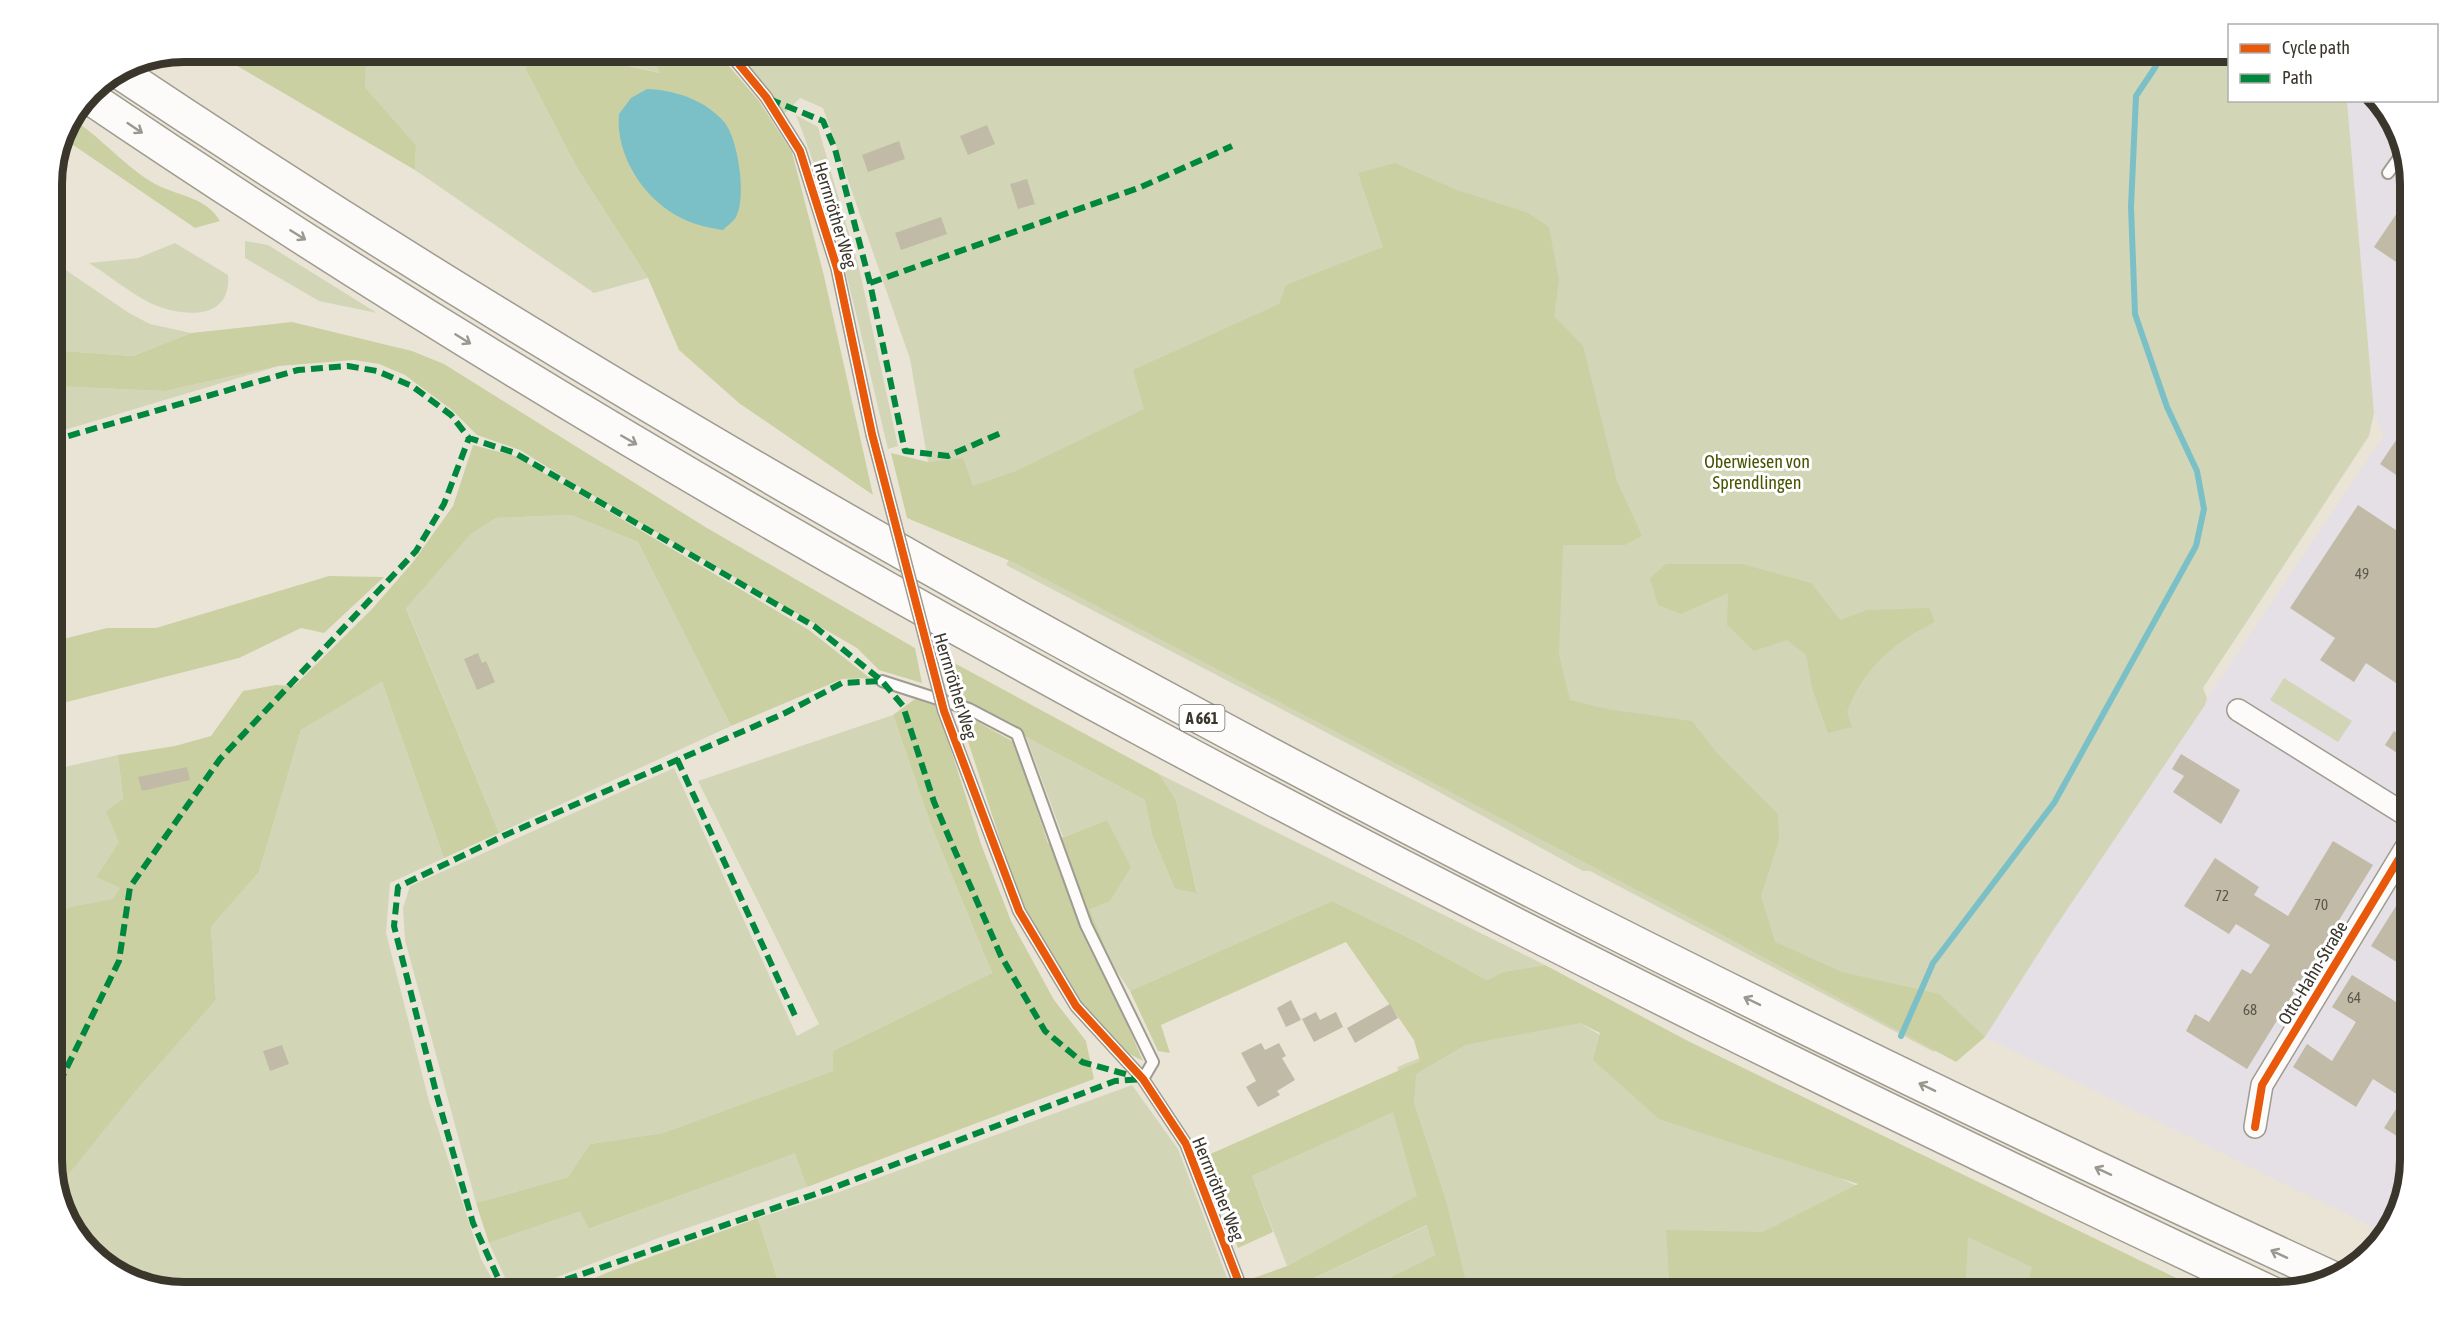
<svg xmlns="http://www.w3.org/2000/svg" width="2462" height="1344" font-family="'Asap Condensed',sans-serif">
<style>
.commercial{fill:#e4e0e5}
.green{fill:#d2d6b7}
.forest{fill:#cbd0a3}
.water{fill:#7cc0c7}
.lines{fill:none;stroke-linecap:round;stroke-linejoin:round}
.stream{stroke:#7cc0c7;stroke-width:6}
.building{fill:#c1baa7}
.lane-casing{stroke:#9f9b90;stroke-width:14}
.street-casing{stroke:#9f9b90;stroke-width:24}
.highway-casing{stroke:#9f9b90;stroke-width:36}
.lane{stroke:#fcfbf9;stroke-width:10}
.street{stroke:#fcfbf9;stroke-width:21}
.highway{stroke:#fcfbf9;stroke-width:33}
.lane-bridge-casing{stroke:#9f9b90;stroke-width:14;stroke-linecap:butt}
.lane-bridge{stroke:#fcfbf9;stroke-width:10}
.quiet{stroke:#00873e;stroke-width:6;stroke-dasharray:12 6;stroke-linecap:butt}
.cycleway-casing{stroke:#fff;stroke-width:11}
.cycleway{stroke:#e8590c;stroke-width:8}
.oneway{stroke:#9b9892}
.labels{text-anchor:middle;stroke-width:6;stroke-linejoin:round;paint-order:stroke}
.number-label{font-size:15px;fill:#5c574b}
.shield{fill:#fff;stroke:#75726b;stroke-width:1.5}
.shield-label{font-size:16px;font-weight:bold;fill:#3a362c}
.street-label{font-size:18px;fill:#3a362c;stroke:#fff}
.park-label{font-size:18px;fill:#485400;stroke:#fff}
.rim{fill:none;stroke:#3a362c;stroke-width:8}
</style>
<rect width="100%" height="100%" fill="#eae4d6"/>
<path class="commercial" d="M2347 101H2378L2389 110 2411 175V1160L2397 1219 2385 1233 1985 1037 2153 774 2207 698 2384 435 2374 413Z"/>
<path class="green" d="M365 51H539L525 68 577 168 648 278 594 293 415 170 416 145 365 87Z
M562 51H650L661 73 565 51Z
M735 51H2229L2230 100 2347 101 2374 413 2369 436 2203 688 2207 698 2205 705 2052 932 1985 1037 1955 1019 1934 1052 1590 871H1583L1419 781 1006 565 1013 553 941 461 928 462 910 359 823 108 800 98 775 123Z
M796 115 818 127 859 268 898 446 888 449C861 337 838 222 796 115Z
M245 241 268 245 377 313 319 301 245 258Z
M175 243 228 275C232 323 178 317 148 302 128 291 108 275 89 263L138 258Z
M51 260 129 313 150 324 191 333 133 356 51 350Z
M279 366 51 434V386L165 391Z
M571 515 638 542 731 726 499 833 406 607 471 534 496 518Z
M2284 678 2352 721 2338 742 2270 700Z
M382 682 444 858 390 883 386 933 429 1101 481 1259 500 1293H184L125 1279 73 1234 58 1188 135 1092 216 1000 211 927 259 872 301 730Z
M893 715 931 825 992 973 833 1051 834 1071 663 1133 590 1144 568 1177 476 1203 405 940 403 908 410 886 674 768 797 1036 819 1024 698 781Z
M1026 737 1145 800 1152 835 1175 889 1197 892 1176 800 1159 774 1545 965 1503 972 1487 980 1413 940 1332 901 1130 991 1113 966 1090 909 1107 820 1063 837Z
M118 755 123 800 119 842 96 877 121 888 114 899 70 907 51 914V770Z
M1508 1023H1580L1844 1180 2071 1282 2089 1293H1469L1452 1229 1397 1067Z
M1132 1085 1178 1149 1233 1293H782L758 1218 842 1191Z
M1393 1111 1418 1196 1287 1266 1252 1176Z
M796 1152 807 1187 661 1237 516 1293H512L489 1243 581 1210 590 1229Z
M1428 1225 1435 1255 1359 1293H1282Z"/>
<path class="forest" d="M224 51 366 52 365 87 416 145 415 170 222 57Z
M539 51H562L660 73 650 51H716L759 101 792 152 824 276 873 495 739 403 679 350 648 278 577 168 525 68Z
M71 118C100 136 127 169 157 185 179 196 206 197 220 221L195 228 60 136Z
M1395 163 1457 190 1528 213 1549 227 1559 280 1554 316 1583 346 1617 481 1642 536 1625 545H1563L1559 655 1570 700 1607 709 1692 721 1717 753 1778 814 1779 840 1761 896 1775 942 1842 972 1939 994 1985 1037 1956 1062 1719 933 1015 563 907 518 891 453 928 462 963 458 973 486 1016 471 1144 409 1133 370 1279 304 1286 285 1383 247 1358 173Z
M292 322 412 351 444 364 707 528 915 648 922 683 879 670 857 648 594 496 520 450 477 435 452 410 405 375 379 364 354 360 279 366 165 391 51 386V350L133 356 191 333Z
M473 445 515 456 809 630 870 678 842 679 731 726 638 542 571 515 496 518 471 534 406 608 499 833 444 858 382 682 301 730 259 872 211 927 216 1000 135 1092 58 1188 51 1169V914L70 907 113 899 120 888 96 877 119 842 106 811 123 799 118 755 175 746 211 736 243 691 276 685 294 686 372 609 413 562 453 506Z
M1666 564H1742L1811 583 1840 620 1867 610 1929 608 1935 622C1895 641 1862 670 1847 712L1852 727 1828 733 1812 688 1806 655 1787 640 1754 651 1727 625 1728 593 1681 614 1658 605 1650 578Z
M329 576 384 577 324 633 301 628 239 658 51 706V642L107 628H156Z
M947 659 1159 774 1176 800 1197 893 1175 889 1152 835 1145 800 1026 737 1013 724 953 695Z
M915 699 937 706 981 844 1011 921 1054 1000 1086 1041 1094 1079 807 1187 795 1153 589 1229 580 1211 489 1243 476 1203 568 1177 590 1144 663 1133 833 1071V1051L992 973 931 825 893 715Z
M958 711 1014 742 1048 843 1107 820 1131 867 1110 901 1090 909 1113 966 1105 973 1143 1061 1122 1050 1079 1001 1021 903Z
M1332 901 1413 940 1487 980 1503 972 1545 965 1688 1041 2207 1293H2086L2071 1282 2069 1293H2025L2032 1267 1968 1237 1965 1293H1670L1666 1230 1763 1232 1858 1184 1659 1119 1593 1060 1600 1033 1580 1023 1465 1045 1416 1074 1414 1103 1446 1201 1469 1293H1359L1435 1255 1427 1225 1282 1293H1257L1251 1279 1287 1266 1417 1196 1393 1112 1252 1176 1273 1232 1238 1248 1206 1156 1420 1061 1414 1040 1346 942 1161 1025 1170 1053 1158 1051 1130 991Z
M758 1218 782 1293H586L582 1284 606 1273Z"/>
<path class="water" d="M647 89C675 90 706 100 725 123 738 140 747 197 736 217 734 221 727 226 723 230 710 228 695 225 683 219 645 201 615 156 619 114L631 98Z"/>
<g class="lines">
<path class="stream" d="M1901 1036 1933 963 2054 803 2196 546 2204 509 2197 471 2167 407 2135 314 2131 207 2136 96 2156 66V51"/>
</g>
<path class="building" d="M987 125 995 144 968 155 960 136Z
M899 141 905 159 868 172 862 155Z
M1027 179 1035 204 1018 209 1010 184Z
M2411 192V272L2374 247Z
M941 217 947 234 901 250 895 233Z
M2411 418V485L2380 464Z
M2358 505 2411 540V693L2366 663 2354 682 2320 660 2335 638 2290 608Z
M478 653 482 663 486 661 495 682 477 690 464 659Z
M2411 721V762L2385 745 2394 731 2401 736Z
M2181 754 2240 790 2221 824 2173 792 2184 776 2172 769Z
M187 767 190 780 142 791 138 777Z
M2333 841 2373 865 2247 1069 2186 1031 2195 1014 2209 1022 2242 969 2251 974 2270 945 2236 924 2229 934 2184 906 2215 858 2259 887 2254 895 2288 916Z
M2411 882V971L2371 946Z
M2352 975 2411 1011V1145L2384 1128 2403 1098 2373 1079 2356 1107 2293 1067 2307 1044 2332 1061 2356 1022 2332 1007Z
M1291 1000 1301 1020 1286 1027 1277 1008Z
M1390 1004 1398 1018 1355 1043 1347 1028Z
M1316 1012 1320 1020 1336 1012 1343 1027 1314 1042 1302 1019Z
M1261 1043 1265 1050 1279 1043 1286 1056 1282 1058 1295 1080 1277 1091 1280 1095 1258 1107 1246 1087 1256 1081 1241 1053Z
M282 1045 289 1064 270 1071 263 1051Z"/>
<g class="lines">
<g class="lane-casing">
<path id="lane" d="M728 51 766 97 800 151 837 268 872 434
M2388 173 2403 152
M882 681 969 709 1017 734 1086 925 1153 1062 1143 1079
M944 711 1019 911 1076 1006 1143 1079 1186 1144 1243 1293"/>
</g>
<g class="street-casing">
<path id="street" d="M2238 710 2411 818
M2255 1127 2262 1085 2411 839"/>
</g>
<g class="highway-casing">
<path id="highway" d="M118 71C818 538 1569 926 2332 1278
M86 95C775 562 1520 939 2271 1293"/>
</g>
<use href="#lane" class="lane"/>
<use href="#street" class="street"/>
<use href="#highway" class="highway"/>
<g class="lane-bridge-casing">
<path id="lane-bridge" d="M872 434 944 711"/>
</g>
<use href="#lane-bridge" class="lane-bridge"/>
<path class="quiet" d="M769 99 823 121 835 149 870 283 905 451 948 456 1003 432
M870 283 1141 187 1232 146
M51 441 298 370 348 366 377 371 412 386 451 415 469 438 515 453 814 626 882 681 903 706 934 802 951 842 1001 956 1045 1031 1082 1062 1143 1079 1115 1081 827 1190 527 1293
M677 759 797 1020
M51 1100 119 961 130 887 220 759 416 551 444 504 469 438
M505 1293 473 1223 437 1096 394 926 398 887 503 836 785 713 842 683 882 681"/>
<g class="cycleway-casing">
<path id="cycleway" d="M728 51 766 97 800 151 837 268 872 434 944 711 1019 911 1076 1006 1143 1079 1186 1144 1243 1293
M2255 1127 2262 1085 2411 839"/>
</g>
<use href="#cycleway" class="cycleway"/>
</g>
<defs><path id="oneway-shaft" d="M-6 0H5M1.5-3L5.5 0L1.5 3" fill="none" stroke-width="1.6" stroke-linecap="round" stroke-linejoin="round" transform="scale(1.5)"/></defs>
<g class="oneway">
<use href="#oneway-shaft" transform="translate(135 128) rotate(34)"/>
<use href="#oneway-shaft" transform="translate(298 235) rotate(32)"/>
<use href="#oneway-shaft" transform="translate(463 339) rotate(32)"/>
<use href="#oneway-shaft" transform="translate(629 440) rotate(30)"/>
<use href="#oneway-shaft" transform="translate(1752 1001) rotate(-154)"/>
<use href="#oneway-shaft" transform="translate(1927 1087) rotate(-154)"/>
<use href="#oneway-shaft" transform="translate(2103 1171) rotate(-155)"/>
<use href="#oneway-shaft" transform="translate(2279 1254) rotate(-155)"/>
</g>
<g class="labels">
<g class="number-label">
<text x="2362" y="579">49</text>
<text x="2222" y="901">72</text>
<text x="2321" y="910">70</text>
<text x="2354" y="1003">64</text>
<text x="2250" y="1015">68</text>
</g>
<rect class="shield" x="1179.5" y="705" width="45" height="26" rx="4.5"/>
<g class="shield-label">
<text x="1202" y="724">A 661</text>
</g>
<g class="street-label">
<text transform="translate(835 215) rotate(73)" y="6">Herrnröther Weg</text>
<text transform="translate(955 686) rotate(73)" y="6">Herrnröther Weg</text>
<text transform="translate(2313 973) rotate(-59)" y="6">Otto-Hahn-Straße</text>
<text transform="translate(1218 1189) rotate(68)" y="6">Herrnröther Weg</text>
</g>
<g class="park-label">
<text x="1757" y="468">Oberwiesen von<tspan x="1757" dy="21">Sprendlingen</tspan></text>
</g>
</g>
<path d="M0 0H2462V1344H0ZM184 62H2278A122 122 0 0 1 2400 184V1160A122 122 0 0 1 2278 1282H184A122 122 0 0 1 62 1160V184A122 122 0 0 1 184 62Z" fill="#fff" fill-rule="evenodd"/>
<path class="rim" d="M184 62H2278A122 122 0 0 1 2400 184V1160A122 122 0 0 1 2278 1282H184A122 122 0 0 1 62 1160V184A122 122 0 0 1 184 62Z"/>
<rect x="2228" y="24" width="210" height="78" fill="#ffffff" stroke="#b0afab" stroke-width="1.5"/>
<rect x="2240" y="44" width="30" height="9" fill="#e8590c" stroke="#b0afab" stroke-width="1.5"/>
<text x="2282" y="54" font-size="18" fill="#3a362c">Cycle path</text>
<rect x="2240" y="74" width="30" height="9" fill="#00873e" stroke="#b0afab" stroke-width="1.5"/>
<text x="2282" y="84" font-size="18" fill="#3a362c">Path</text>
</svg>
